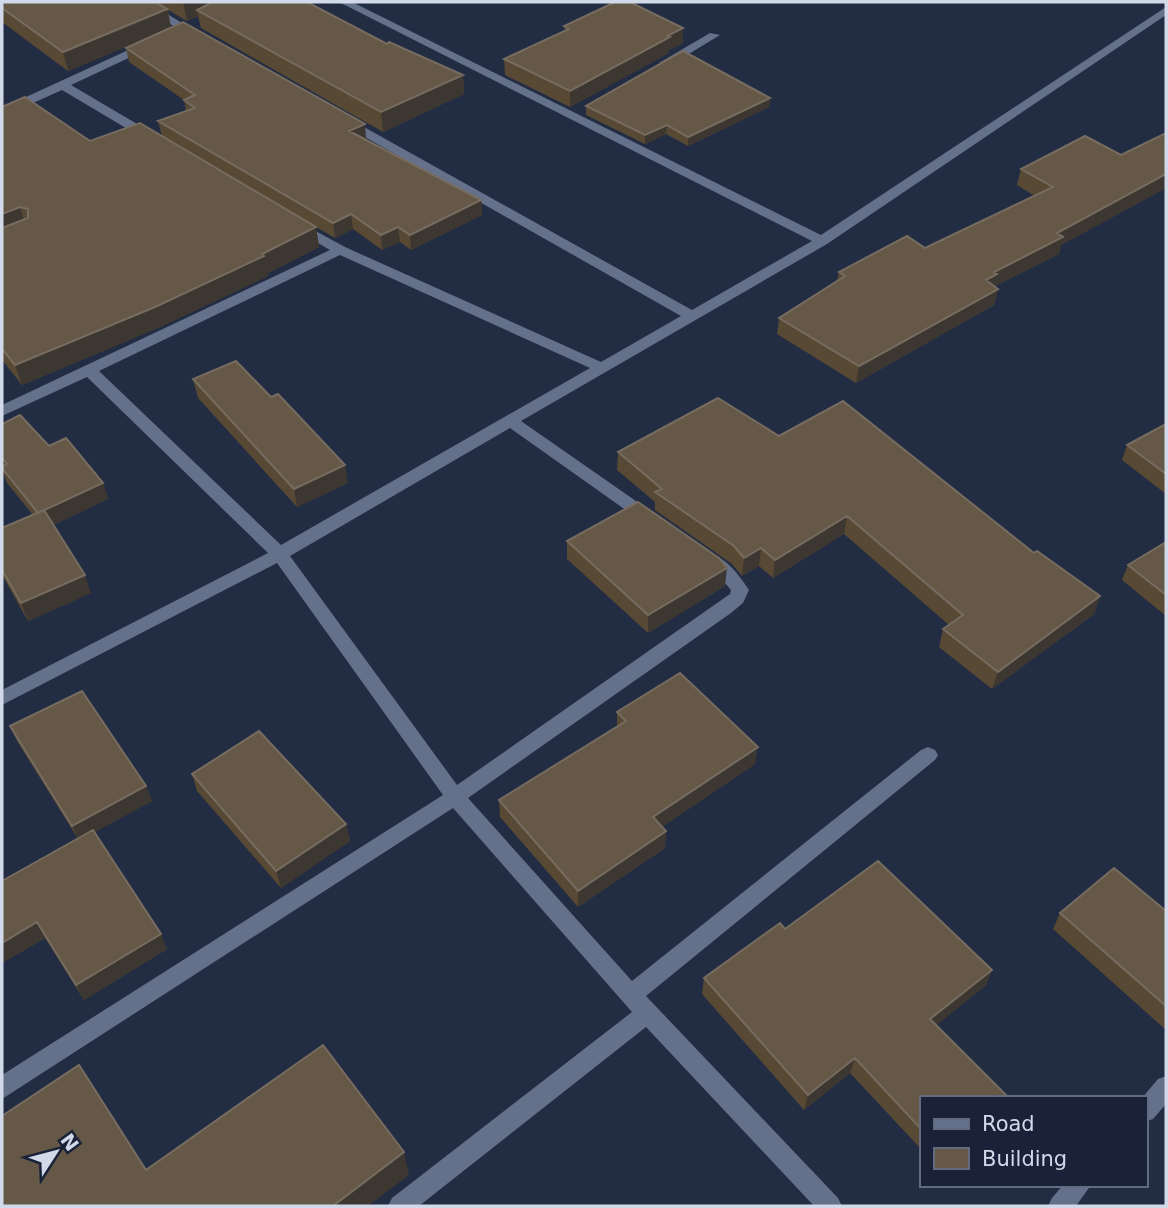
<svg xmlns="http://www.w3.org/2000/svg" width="1168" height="1208" font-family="'DejaVu Sans',sans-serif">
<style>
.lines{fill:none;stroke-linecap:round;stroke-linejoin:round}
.minor{fill:#65718b;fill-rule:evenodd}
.wall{fill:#584934}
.shaded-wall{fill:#3d3732}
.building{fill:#655847;stroke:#766c60;stroke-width:2}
</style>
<rect width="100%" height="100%" fill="#222c43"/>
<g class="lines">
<path class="minor" d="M134 2H148L203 36 193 38Z
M339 2H352L821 235 1166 7V15L827 244 521 421 656 515 658 519 656 523H644L510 428 290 556 457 785 730 594 731 590C722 578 708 571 699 559L702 555C721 549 740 576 749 590L743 603 731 613 468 798 632 981 921 750 928 747 935 750 938 755 935 760 646 996 838 1198 842 1206H814L646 1027 419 1206H388L392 1198 632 1012 453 808 2 1099V1075L443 795 277 563 2 705V690L268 553 87 377 2 416V405L330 250 292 228V222L297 221 345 247 601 362 681 316 342 124 340 121 346 117 692 310 812 241ZM340 255 590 368 281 545 99 371Z
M710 33 720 35 669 66 659 63Z
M148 41 154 45 152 47 71 85 154 134V140H146L62 90 2 117V108Z
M1166 1076V1104L1153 1119 1145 1122V1098H1142L1158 1079Z
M1063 1185H1091L1076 1206H1048L1052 1198Z"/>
</g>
<path class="wall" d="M2 2H308L387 44 463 75 464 94 383 132 201 28 198 16 187 21 168 10 171 27 366 139 365 140 481 200 482 215 411 250 400 242 382 250 353 229 335 238 316 227 319 247 268 273V276L160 327 22 385 2 360V107L90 141 162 136 158 121 186 111 184 100 129 62 126 48 156 34 68 71 2 22Z
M564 26 683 28V43L669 50V53L570 107 505 75 504 59 565 31Z
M770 98 769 107 688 146 666 134 645 144 586 115V106Z
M1166 133V188L1061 245 1059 254 995 286 998 289 994 305 856 383 777 334 779 318 837 281 839 272 925 248 1035 196 1017 185 1021 169 1121 155Z
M193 379 271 397 348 483 297 507 198 398Z
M2 424 49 446 103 483 108 499 53 525 91 593 28 621 2 575V528L33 515 7 483 2 469Z
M1166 424V494L1122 460 1127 445Z
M779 436 1034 553 1100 596 1094 614 992 689 939 647 943 629 949 625 844 534 773 578 759 566 742 576 732 564 655 510V502L617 470 618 452Z
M567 541 725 586 648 633 567 559Z
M1166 542V616L1122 580 1128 565Z
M617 712 755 764 662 827 666 831 665 848 578 907 500 817 499 800 617 727Z
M10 726 146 786 152 801 94 832 167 949 84 1000 45 938 2 963V881L78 839 17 741Z
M192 774 346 824 350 841 281 888 197 791Z
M1166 911V1030L1053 929 1060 913Z
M785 929 992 970 986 985 936 1025 921 1098V1149L850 1073 804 1110 702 994 704 978Z"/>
<path class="shaded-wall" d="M183 2H228L197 10 198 16 187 21Z
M167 9 171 28 68 71 63 52Z
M683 28V43L669 50V53L570 107V91Z
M463 75 464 94 383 132 381 112Z
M770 98 769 107 688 146V137Z
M365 124 366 139 351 146 349 131Z
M667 125 666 134 645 144V135Z
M1166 174V188L1061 245 1059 254 995 286 986 280 994 272 1057 233Z
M481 200 482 215 411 250 410 235Z
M20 207 26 227 2 237V214Z
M351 214 353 229 335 238 333 223Z
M316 227 319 247 268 273V276L160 327 22 385 15 365 262 254Z
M398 227 400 242 382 250 381 235Z
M998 289 994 305 856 383 859 366Z
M345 465 348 483 297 507 294 489Z
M103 483 108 499 44 529 38 513Z
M847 516 844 534 773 578 775 560Z
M761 548 759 566 742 576 744 558Z
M727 568 725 586 648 633V615Z
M85 575 91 593 28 621 21 603Z
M1100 596 1094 614 992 689 998 672Z
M758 747 755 764 652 834 653 817Z
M146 786 152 801 79 841 72 826Z
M346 824 350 841 281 888 276 871Z
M666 831 665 848 578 907V891Z
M37 922 45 938 2 963V943Z
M161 934 167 949 84 1000 76 985Z
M992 970 986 985 925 1035 930 1019Z
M855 1058 850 1073 804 1110 808 1095Z
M404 1152 409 1175 368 1206H333Z"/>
<path class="building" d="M2 2H155L167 9 63 52 2 8Z
M213 2H307L387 44 389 42 463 75 381 112 197 10Z
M615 2H630L683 28 667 36 670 37 570 91 504 59 569 29 564 26Z
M183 22 365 124 349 131 481 200 410 235 398 227 381 235 351 214 333 223 158 121 195 108 184 100 195 95 126 48Z
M683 51 770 98 688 137 667 125 645 135 586 106Z
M25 97 90 141 140 123 316 227 262 254 264 256 155 307 15 365 2 349V228L28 218V209L20 207 2 214V107Z
M1166 133V174L1057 233 1063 237 994 272 997 274 986 280 998 289 859 366 779 318 845 276 839 272 907 236 925 248 1053 187 1021 169 1085 136 1121 155Z
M236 361 271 397 278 394 345 465 294 489 193 379Z
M718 398 779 436 843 401 1034 553 1037 551 1100 596 998 672 943 629 963 615 847 516 775 560 761 548 744 558 734 546 655 492 662 489 618 452Z
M20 415 49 446 66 438 103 483 38 513 2 468V467L7 464 2 458V424Z
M1166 424V474L1127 445Z
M638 502 719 558 727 568 648 615 567 541Z
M44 510 85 575 21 603 2 570V528Z
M1166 542V595L1128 565Z
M680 673 758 747 653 817 666 831 578 891 499 800 626 721 617 712Z
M82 691 146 786 72 826 10 726Z
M259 731 346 824 276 871 192 774Z
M93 830 161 934 76 985 37 922 2 943V881Z
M878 861 992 970 930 1019 1009 1098H921V1129L855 1058 808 1095 704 978 780 923 785 929Z
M1114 868 1166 911V1006L1060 913Z
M323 1045 404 1152 333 1206H2V1116L79 1065 146 1170Z"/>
<rect width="1168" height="1208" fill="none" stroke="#d2d9e8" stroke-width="7"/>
<rect x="920" y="1096" width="228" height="91" fill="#192238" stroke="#636b7e" stroke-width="2"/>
<rect x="934" y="1119" width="35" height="10" fill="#65718b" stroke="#636b7e" stroke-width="2"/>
<text x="982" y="1131" font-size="21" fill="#d2d9e8">Road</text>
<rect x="934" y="1148" width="35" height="21" fill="#655847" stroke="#636b7e" stroke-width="2"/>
<text x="982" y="1166" font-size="21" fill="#d2d9e8">Building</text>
<g transform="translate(56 1152) rotate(54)" stroke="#192238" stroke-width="5" paint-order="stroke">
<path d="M0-5L12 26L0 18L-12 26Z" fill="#d2d9e8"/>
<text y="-10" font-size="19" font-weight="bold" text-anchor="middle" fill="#d2d9e8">N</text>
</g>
</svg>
